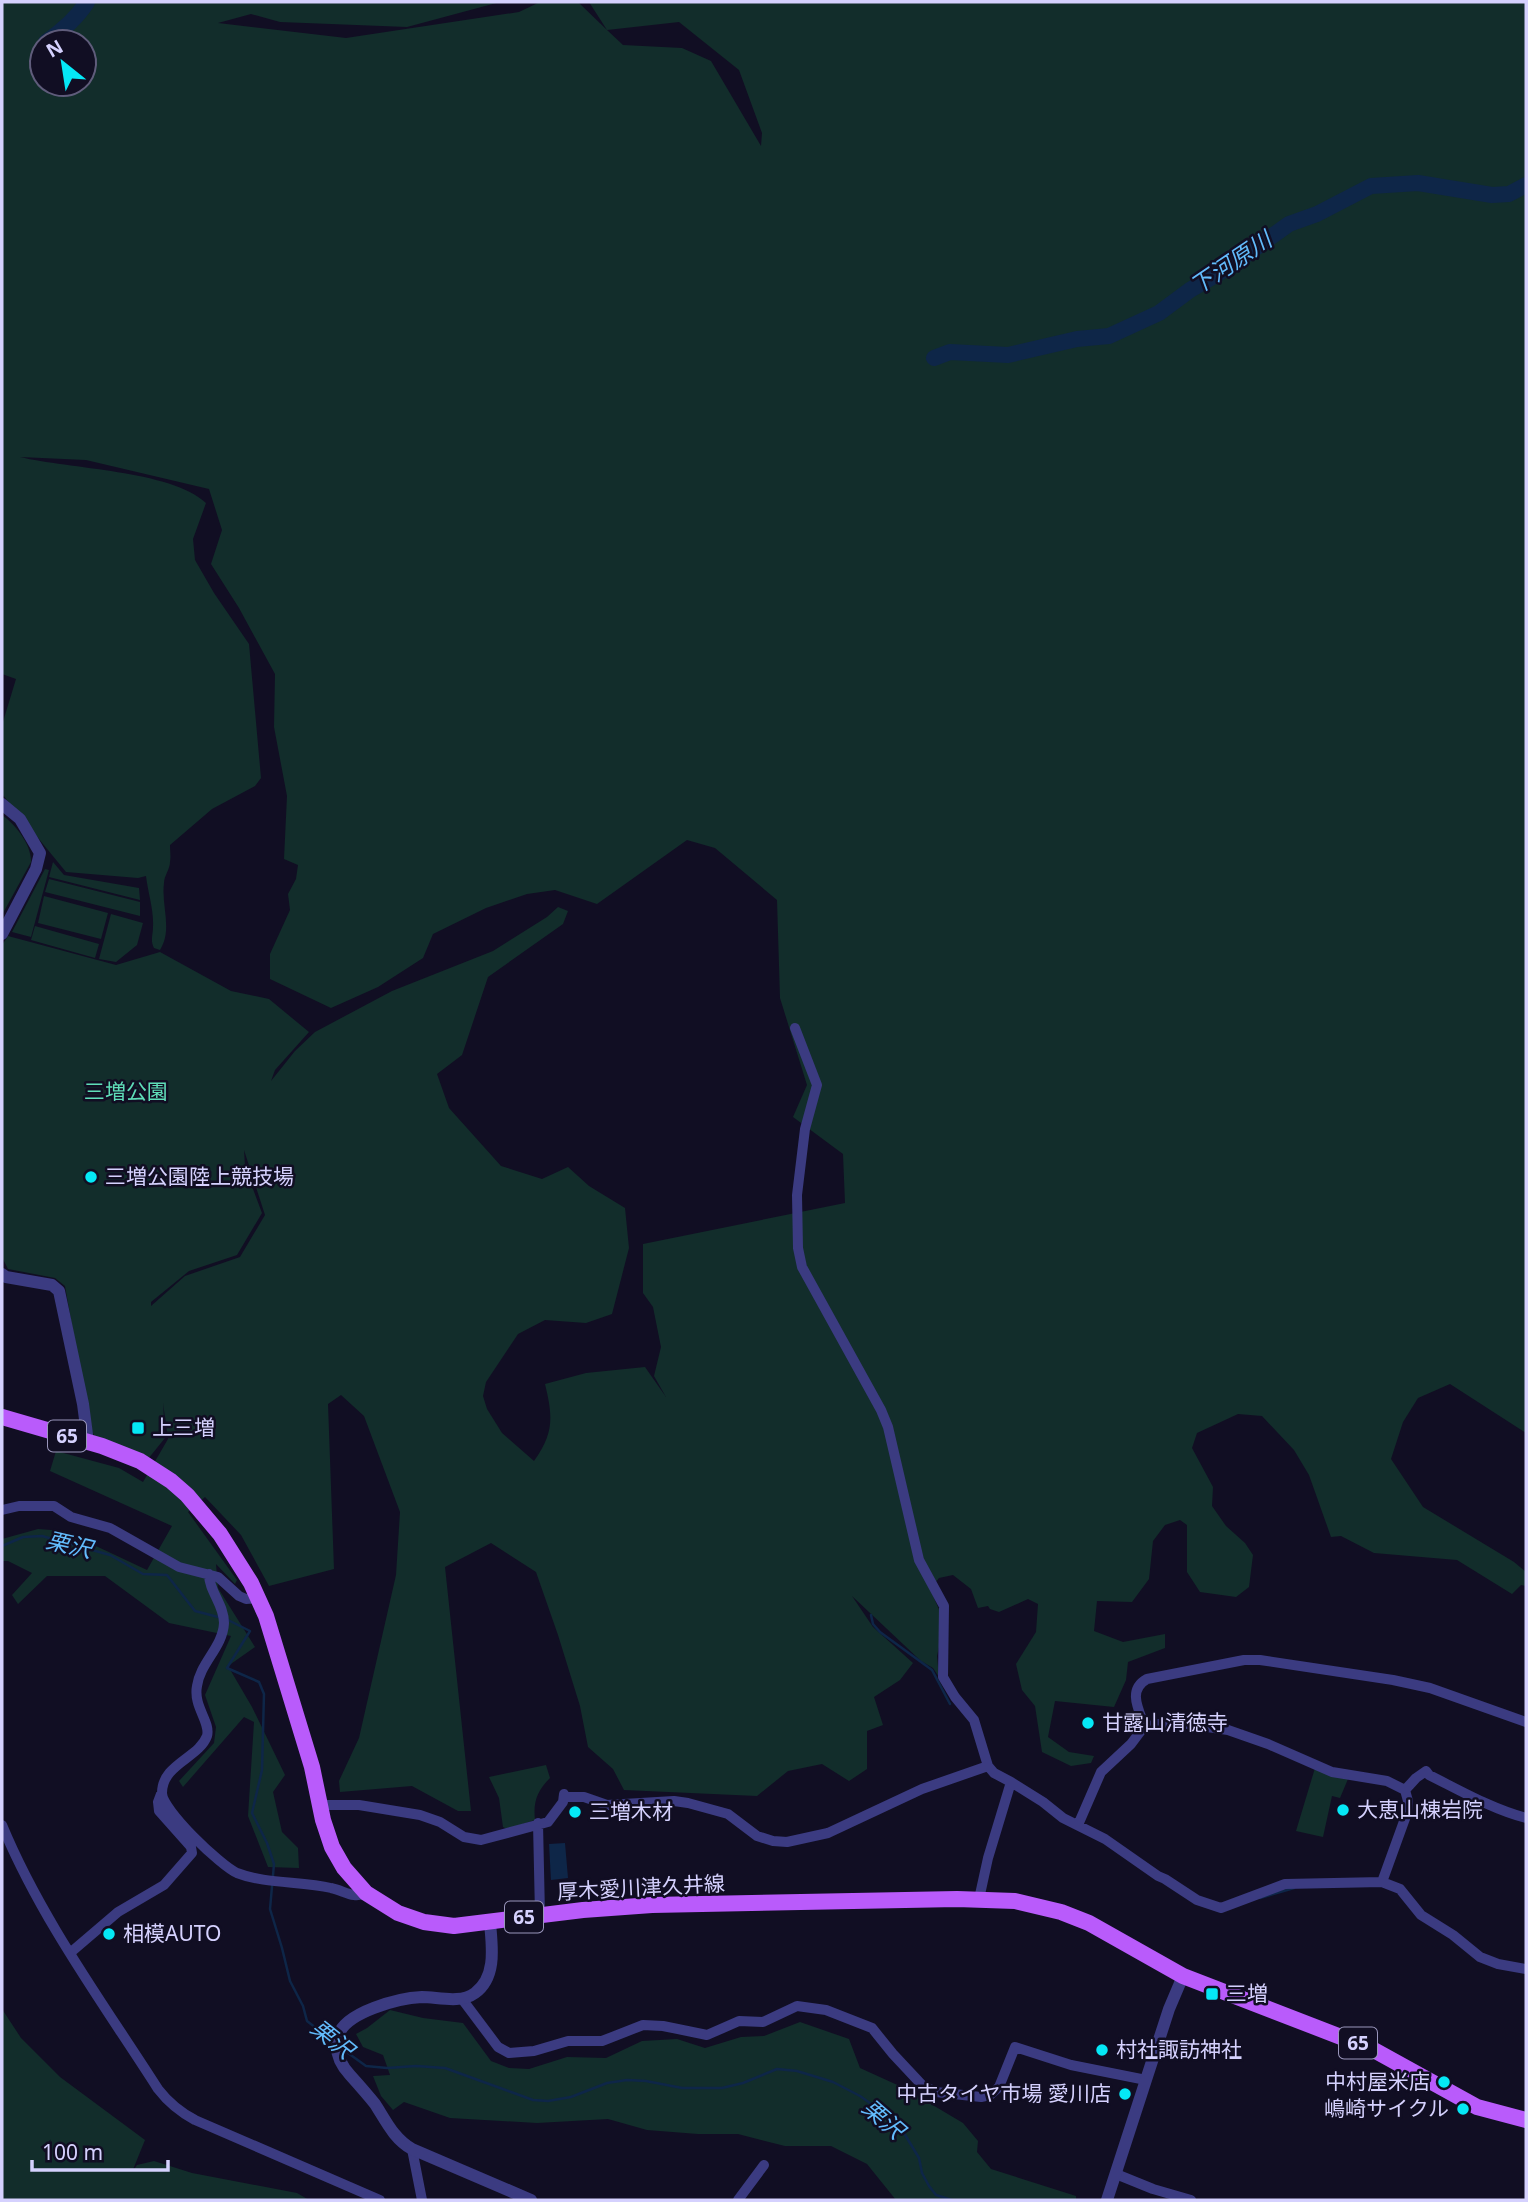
<svg xmlns="http://www.w3.org/2000/svg" width="1528" height="2202" font-family="'Noto Sans','Noto Sans JP',sans-serif">
<style>
.green{fill:#122d2b;fill-rule:evenodd}
.water{fill:#0e2648}
.lines{fill:none;stroke-linecap:round;stroke-linejoin:round}
.stream{stroke:#0e2648;stroke-width:2.5}
.river{stroke:#0e2648;stroke-width:16}
.minor{stroke:#3b3b81;stroke-width:10}
.tertiary{stroke:#3b3b81;stroke-width:12}
.primary{stroke:#b95bfb;stroke-width:16}
.poi-dot{fill:#05e8f6;stroke:#110e23;stroke-width:2.5}
.labels{text-anchor:middle;stroke-width:5;stroke-linejoin:round;paint-order:stroke}
.shield{fill:#110e23;stroke:#9a96bc;stroke-width:2}
.shield-label{font-size:19px;font-weight:bold;fill:#d5d1fe}
.park-label{font-size:21px;fill:#5fddb8;stroke:#110e23}
.poi-label{font-size:21px;fill:#d5d1fe;stroke:#110e23;text-anchor:start}
.street-label{font-size:21px;fill:#d5d1fe;stroke:#110e23}
.water-label{font-size:23px;font-style:italic;fill:#62bbfc;stroke:#110e23}
</style>
<rect width="100%" height="100%" fill="#110e23"/>
<path class="green" d="M2 2H500L407 27 280 22 251 14 218 23 346 38 519 12 540 2H578L607 30 589 2H1526V1433L1450 1384 1418 1398 1403 1422 1391 1459 1423 1507 1514 1562 1526 1572V1586L1521 1585 1512 1594 1457 1560 1374 1553 1341 1536 1331 1537 1309 1475 1294 1450 1262 1416 1238 1414 1197 1433 1192 1448 1213 1487 1212 1506 1226 1526 1245 1543 1253 1555 1249 1587 1236 1597 1200 1592 1187 1572V1525L1180 1520 1165 1525 1153 1541 1149 1579 1132 1602 1097 1601 1094 1631 1123 1642 1165 1634V1648L1128 1662 1126 1680 1114 1707 1055 1701 1048 1737 1069 1752 1094 1756 1091 1763 1071 1766 1042 1752 1035 1706 1022 1690 1016 1664 1036 1632 1038 1604 1028 1599 999 1612 990 1609 988 1606 978 1608 971 1589 953 1575 939 1578 930 1589 941 1614V1638L937 1656 939 1677 933 1668 921 1661 852 1596 873 1627 913 1663 900 1680 874 1697 883 1725 867 1731V1769L849 1781 822 1764 788 1771 757 1796 624 1790 613 1769 588 1747 580 1706 558 1635 536 1572 491 1543 445 1567 471 1811H458L412 1786 340 1792 339 1781 359 1738 396 1575 400 1512 364 1416 341 1395 328 1404 334 1569 269 1586 241 1535 205 1497 188 1512 237 1580 235 1584 216 1564 218 1588 255 1647 228 1666 252 1707 285 1775 273 1792 282 1832 298 1848 299 1868 268 1867 248 1816 254 1722 244 1717 183 1787 179 1781 214 1743 216 1727 205 1695 231 1636 169 1623 105 1576H47L18 1604 12 1595 32 1573 8 1561H2V1539L38 1529 64 1531 147 1570 172 1526 50 1471 56 1451 119 1468 143 1482 168 1439 163 1403 165 1438 148 1459 96 1439 90 1427 65 1286 55 1278 8 1269 2 1257V945L8 936 116 965 160 952 231 991 269 999 309 1032 275 1070 271 1081 295 1051 315 1032 392 991 493 951 547 917 558 907 568 911 563 924 488 977 462 1055 437 1074 449 1108 501 1166 542 1179 568 1167 589 1186 625 1208 629 1248 612 1314 586 1323 545 1320 518 1334 486 1382 483 1396 487 1409 502 1433 534 1461C554 1433 553 1417 545 1384L586 1373 645 1367 666 1397 654 1376 661 1347 653 1307 643 1293V1244L845 1203 843 1154 793 1117 807 1085 780 998 777 900 715 848 687 840 597 904 555 890 527 894 486 908 433 934 423 958 378 987 331 1008 270 979V954L290 910 288 894 296 879 298 865 284 859 287 796 274 727 275 674 239 608 211 564 222 530 209 489 86 460 20 457C68 469 171 470 206 503L193 539 195 560 214 593 249 644 261 778 255 786 212 809 170 845C170 850 171 857 170 862 170 869 164 876 164 883 161 906 173 929 160 950L154 948C150 940 153 935 153 927 154 910 148 893 146 876L138 878 66 872 2 794V725L16 679 2 674ZM679 22 739 70 762 133 761 146 711 61 682 48 623 45 607 30ZM42 42H84V84H42ZM244 1150 265 1215 240 1257 185 1276 151 1306V1302L189 1271 237 1255 262 1213 253 1189 246 1182Z
M2 815C15 824 32 845 31 862L2 915Z
M53 862 64 875 139 888 140 900 49 877Z
M45 869 49 870 31 937 12 932Z
M49 879 140 902V916L45 892Z
M44 896 108 913 101 939 38 923Z
M111 914 143 923 137 945 116 962 99 959Z
M35 926 99 944 95 958 31 940Z
M546 1765 550 1778C537 1791 533 1802 535 1820L507 1829 503 1827 499 1798 489 1777Z
M1315 1768 1348 1779 1340 1798 1332 1796 1323 1837 1296 1831Z
M2 2009 21 2038 60 2077 145 2140 132 2172 137 2165 154 2161 192 2173 297 2193 309 2200H2Z
M390 2010 423 2018 463 2023 491 2061 509 2068 529 2069 567 2057 606 2058 642 2041 677 2039 705 2048 741 2037 764 2036 800 2022 849 2039 860 2068 904 2088 963 2123 978 2141 977 2152 991 2169 1076 2196V2200H896L867 2164 831 2146H785L738 2134H698L647 2130 608 2119 537 2123 450 2118 404 2102 393 2110 381 2096 373 2076 390 2075 383 2055 363 2047 356 2034 367 2028Z"/>
<path class="water" d="M565 1843 568 1878 551 1880 549 1844Z"/>
<g class="lines">
<path class="stream" d="M2 1546 23 1537 42 1536 110 1555 143 1574 167 1575 195 1611 222 1618
M871 1615 873 1624 880 1632 932 1670 950 1704
M228 1620 250 1631 227 1668 259 1682 264 1694 262 1770 252 1813 267 1843 274 1864 270 1909 282 1948 290 1981 303 2006 307 2021 334 2042
M1260 1898 1294 1888
M341 2048 366 2066 387 2068 416 2066 445 2068 533 2100 548 2101 571 2097 607 2083 627 2080 646 2081 682 2088H722L743 2083 777 2069 797 2071 833 2082 860 2096 881 2111 904 2133 919 2158 922 2173 929 2186 936 2195 952 2200"/>
<path class="river" d="M46 42C62 31 77 18 87 2
M934 358 950 352 1008 355 1077 339 1109 336 1159 313 1190 290 1229 267 1289 224 1317 214 1371 186 1418 183 1492 195 1509 194 1526 185"/>
<path class="minor" d="M795 1028 817 1085 805 1129 797 1195 798 1248 802 1267 881 1410 888 1427 919 1560 944 1606 943 1677 955 1697 974 1720 988 1766 994 1773 1011 1782 988 1858 979 1899
M2 1510 19 1506H54L71 1517 110 1528 179 1567 218 1577 239 1596 246 1599 259 1598
M209 1574C209 1592 224 1604 224 1623 223 1647 200 1663 197 1686 193 1707 211 1722 207 1736 199 1758 162 1764 162 1793 162 1810 221 1866 237 1873 265 1884 302 1881 331 1888 345 1891 353 1899 366 1893
M1145 1727C1139 1710 1127 1690 1147 1679L1244 1660H1260L1393 1680 1430 1688 1526 1722
M1011 1782 1043 1802 1063 1818 1105 1839 1158 1876 1165 1879 1197 1900 1221 1908 1285 1884 1382 1882 1400 1889 1421 1915 1453 1935 1480 1957 1498 1964 1526 1969
M1405 1790 1416 1778 1426 1771 1429 1775C1461 1791 1492 1809 1526 1818
M565 1797H584L607 1805 674 1801 688 1803 728 1814 757 1836 773 1841 787 1842 828 1833 922 1789 988 1766
M320 1805H359L420 1815 440 1822 464 1837 481 1840 548 1822 563 1802 564 1794
M538 1823 540 1915
M2 1825C41 1919 103 2003 158 2089 168 2102 180 2112 195 2120L380 2200
M1078 1825 1101 1772 1131 1744 1143 1728 1156 1724H1187L1228 1730 1268 1744 1332 1772 1387 1781 1405 1790 1408 1801 1407 1813 1382 1882
M70 1953 118 1912 164 1885 192 1853 191 1847 159 1811 158 1802 161 1794
M462 1999 498 2047 509 2053 534 2051 568 2041H602L643 2025 663 2026 707 2035 739 2021 763 2022 797 2006 826 2010 872 2028 893 2054 922 2085 936 2092 981 2097 990 2095 999 2087 1015 2047 1071 2065 1146 2080
M412 2149 422 2200
M1116 2174 1153 2189 1191 2200
M738 2200 764 2165"/>
<path class="tertiary" d="M2 804 20 819 40 853 36 869 2 934
M2 1274 6 1277 52 1285 59 1291 83 1404 88 1442
M490 1923C492 1946 497 1977 475 1993 460 2004 438 1997 422 1997 399 1998 345 2012 338 2036 334 2051 340 2064 350 2075 359 2085 367 2094 375 2104 386 2121 394 2139 412 2149L531 2200
M1107 2200 1169 2009 1183 1976"/>
<path class="primary" d="M2 1417 102 1446 140 1461 171 1481 187 1495 220 1534 251 1583 266 1616 312 1767 323 1820 332 1847 344 1868 366 1893 398 1913 424 1922 454 1926 583 1910 652 1905 957 1899 1015 1901 1061 1912 1089 1923 1183 1976 1372 2049 1477 2107 1526 2120"/>
</g>
<g class="poi-dot">
<circle cx="91" cy="1177" r="7"/>
<rect x="131" y="1421" width="14" height="14" rx="3.5"/>
<circle cx="1088" cy="1723" r="7"/>
<circle cx="1343" cy="1810" r="7"/>
<circle cx="575" cy="1812" r="7"/>
<circle cx="109" cy="1934" r="7"/>
<rect x="1205" y="1987" width="14" height="14" rx="3.5"/>
<circle cx="1102" cy="2050" r="7"/>
<circle cx="1444" cy="2082" r="7"/>
<circle cx="1125" cy="2094" r="7"/>
<circle cx="1463" cy="2109" r="7"/>
</g>
<g class="labels">
<g class="shield">
<rect x="48" y="1420.5" width="38" height="31" rx="5"/>
<rect x="505" y="1901.5" width="38" height="31" rx="5"/>
<rect x="1339" y="2027.5" width="38" height="31" rx="5"/>
</g>
<g class="shield-label">
<text x="67" y="1443">65</text>
<text x="524" y="1924">65</text>
<text x="1358" y="2050">65</text>
</g>
<g class="park-label">
<text x="126" y="1099">三増公園</text>
</g>
<g class="poi-label">
<text x="105" y="1184">三増公園陸上競技場</text>
<text x="152" y="1435">上三増</text>
<text x="1102" y="1730">甘露山清徳寺</text>
<text x="1357" y="1817">大恵山棟岩院</text>
<text x="589" y="1819">三増木材</text>
<text x="123" y="1941">相模AUTO</text>
<text x="1226" y="2001">三増</text>
<text x="1116" y="2057">村社諏訪神社</text>
<text x="1430" y="2089" text-anchor="end">中村屋米店</text>
<text x="1111" y="2101" text-anchor="end">中古タイヤ市場 愛川店</text>
<text x="1449" y="2116" text-anchor="end">嶋崎サイクル</text>
</g>
<g class="street-label">
<text transform="translate(641 1888) rotate(-3)" y="7">厚木愛川津久井線</text>
</g>
<g class="water-label">
<text transform="translate(1231 263) rotate(-34)" y="8">下河原川</text>
<text transform="translate(69 1545) rotate(13)" y="8">栗沢</text>
<text transform="translate(332 2039) rotate(39)" y="8">栗沢</text>
<text transform="translate(883 2119) rotate(41)" y="8">栗沢</text>
</g>
</g>
<rect width="1528" height="2202" fill="none" stroke="#d5d1fe" stroke-width="7"/>
<g transform="translate(63 63) rotate(330)"><circle r="33" fill="#110e23" stroke="#5f5c7b" stroke-width="2"/>
<path d="M0-5L12 26L0 18L-12 26Z" fill="#05e8f6"/>
<text y="-10" font-size="19" font-weight="bold" text-anchor="middle" fill="#d5d1fe">N</text>
</g>
<path d="M32 2160v10h136v-10" fill="none" stroke="#d5d1fe" stroke-width="3.5"/>
<text x="42" y="2160" font-size="21" fill="#d5d1fe" stroke="#110e23" stroke-width="5" paint-order="stroke">100 m</text>
</svg>
